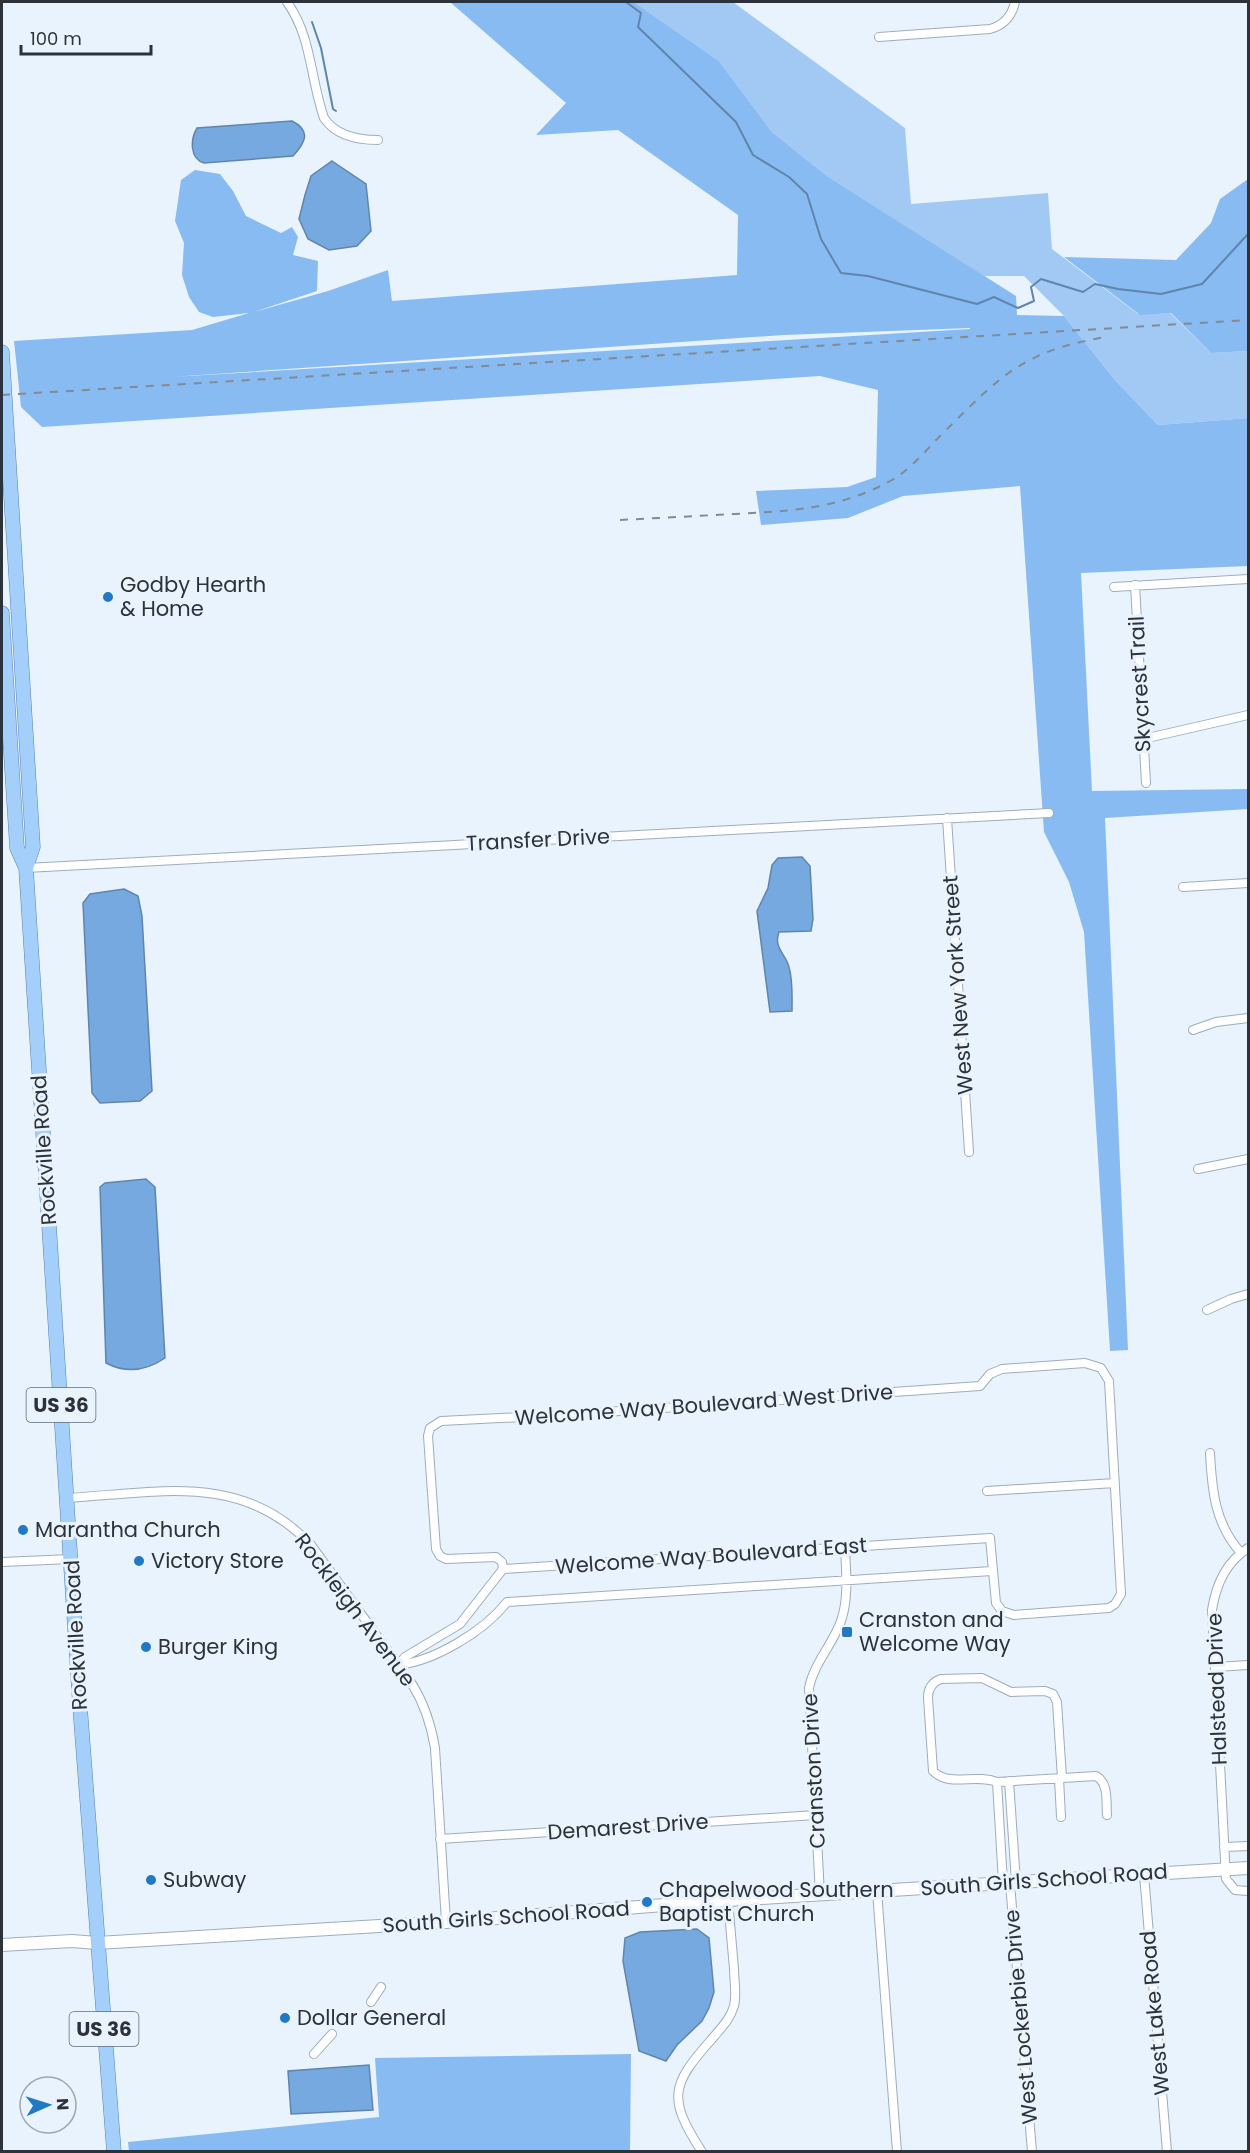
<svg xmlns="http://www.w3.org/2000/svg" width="1250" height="2153" font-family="Poppins,sans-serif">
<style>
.green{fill:#a1c9f4}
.forest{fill:#87bbf2;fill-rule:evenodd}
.water{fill:#76a9df;stroke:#6085ad;stroke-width:1.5}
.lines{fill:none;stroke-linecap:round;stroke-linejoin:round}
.stream{stroke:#6085ad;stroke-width:2}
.minor-casing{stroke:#9dadbe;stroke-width:10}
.secondary-casing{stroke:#9dadbe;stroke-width:14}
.primary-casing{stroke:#5383b4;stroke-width:15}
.minor{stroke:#fff;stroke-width:8}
.secondary{stroke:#fff;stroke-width:12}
.primary{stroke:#a4cffa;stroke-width:14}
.rail{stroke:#828a93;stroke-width:2;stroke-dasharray:8 8;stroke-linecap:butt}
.poi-dot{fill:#2178c5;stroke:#e9f3fe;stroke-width:2}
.labels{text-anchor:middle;stroke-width:6;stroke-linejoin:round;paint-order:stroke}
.shield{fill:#e9f3fe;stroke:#656c74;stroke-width:1.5}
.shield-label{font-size:20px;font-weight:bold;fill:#2c3239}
.poi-label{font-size:21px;fill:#2c3239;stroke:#e9f3fe;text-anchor:start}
.street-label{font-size:21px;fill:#2c3239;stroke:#e9f3fe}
</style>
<rect width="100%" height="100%" fill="#e9f3fe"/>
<path class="green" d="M634 2H733L905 128 911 204 1048 193 1052 249 1138 314 1170 313 1211 353 1248 351V418L1158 425 1115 380 1064 316 1024 276H984L827 176 772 132 719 61Z"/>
<path class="forest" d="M450 2H634L719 61 772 132 827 176 1016 296 1017 315 1064 316 1115 380 1158 425 1248 418V566L1081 573 1092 791 1248 789V809L1105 818 1128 1350 1110 1351 1084 932 1069 882 1044 832 1020 486 903 496 848 518 761 525 756 491 847 487 876 477 878 390 820 376 42 427 21 407 14 341 192 330 249 313 213 317 199 312 189 297 182 275 184 243 175 221 181 180 195 170 220 174 233 191 246 216 281 233 292 227 298 237 293 255 318 261 317 291 254 312 328 291 388 270 392 301 737 275 738 215 618 130 536 135 566 103ZM970 328V329L171 377 784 335Z
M1248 179V351L1211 353 1171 313 1140 315 1064 257 1176 260 1211 223 1220 199Z
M631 2054 630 2151H129L128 2142 379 2117 375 2058Z"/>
<path class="water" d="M292 121C312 131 305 143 293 156L204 163C190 159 190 140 197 128Z
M332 161 366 184 371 231 357 246 329 250 308 239 299 219 305 195 311 176Z
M802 857 810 866 813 919 811 931 779 932C773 948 786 954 789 967 793 981 792 997 792 1011L770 1012 757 911 768 888 772 865 778 858Z
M124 889 138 896 142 916 152 1091 140 1101 100 1103 92 1093 83 903 90 894Z
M146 1179 155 1187 165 1358C146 1371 127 1374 106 1363L100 1187 105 1183Z
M697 1929 709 1938 714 1992 709 2008 702 2021 677 2045 666 2061 639 2051 623 1961 625 1938 640 1932Z
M369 2065 373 2110 291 2114 288 2071Z"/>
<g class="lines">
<path class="stream" d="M626 2 641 13 638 27 736 122 753 155 789 177 807 194 821 239 841 273 868 276 977 304 994 297 1018 308 1034 301 1031 287 1041 279 1083 292 1095 284 1118 289 1161 294 1202 284 1248 234
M312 22 321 48 333 109 336 111"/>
<g class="minor-casing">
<path id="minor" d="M287 2C312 37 310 78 324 118 336 136 357 140 378 140
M879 37 990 29C1004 25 1012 16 1015 2
M1135 585 1146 783
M1114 587 1248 579
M1143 739 1248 715
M947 818 969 1152
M26 868 1049 813
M1183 887 1248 883
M1193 1030 1216 1022 1248 1018
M1198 1169 1248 1159
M1207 1310 1231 1299 1248 1294
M1085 1363 1101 1368 1109 1381 1121 1594 1115 1604 1109 1608 1014 1615 1002 1611 996 1603 990 1538 503 1569 502 1562 496 1557 446 1559 440 1556 436 1549 428 1436 430 1428 441 1421 562 1415 980 1386 990 1374 1002 1369Z
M1210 1453C1212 1491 1215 1524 1241 1553
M987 1491 1115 1483
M67 1498C157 1493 242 1471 311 1545L412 1684C425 1705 431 1724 435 1748L446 1922
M1248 1548C1226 1562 1216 1584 1212 1610L1226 1879 1235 1890 1248 1891
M2 1562 71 1559
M398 1665C435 1661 484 1631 507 1602L992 1571
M398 1665 405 1657 460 1624 503 1569
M1216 1667 1248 1665
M1059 1778 1061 1817
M1062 1778 1057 1702 1053 1694 1045 1691 1011 1692 982 1678 941 1679C932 1682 928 1688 928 1698L933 1771C950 1788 974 1773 997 1782L1096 1776C1109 1783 1106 1802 1107 1815
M1009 1781 1016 1882
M997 1782 1003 1883
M440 1839 816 1815
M1224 1847 1248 1846
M1144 1874 1167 2152
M1010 1883 1032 2152
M877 1891 897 2152
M820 1895 809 1688C814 1663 833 1644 841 1621 849 1598 846 1571 845 1547
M371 2002 381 1987
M314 2054 332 2034
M702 2152C668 2099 670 2086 711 2040 720 2029 730 2020 734 2006 737 1994 734 1981 734 1969 732 1946 730 1923 728 1900"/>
</g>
<g class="secondary-casing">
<path id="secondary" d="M2 1945 72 1941 97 1943 446 1922 728 1900 1248 1868"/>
</g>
<g class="primary-casing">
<path id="primary" d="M2 352 33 847 26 868
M2 613 17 848 26 868 80 1707 114 2152"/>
</g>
<use href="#minor" class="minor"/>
<use href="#secondary" class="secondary"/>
<use href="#primary" class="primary"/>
<path class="rail" d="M2 395 1248 320
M620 520C658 518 696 516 734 514 791 511 840 509 892 480 911 469 926 450 942 434 1001 376 1020 352 1105 337"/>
</g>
<g class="poi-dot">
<circle cx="108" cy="597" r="6"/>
<circle cx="23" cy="1530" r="6"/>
<circle cx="139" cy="1561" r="6"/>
<rect x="841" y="1626" width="12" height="12" rx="3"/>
<circle cx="146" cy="1647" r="6"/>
<circle cx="151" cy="1880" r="6"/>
<circle cx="647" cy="1902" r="6"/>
<circle cx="285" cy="2018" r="6"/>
</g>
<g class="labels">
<g class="shield">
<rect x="26.5" y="1388" width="69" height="34" rx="4.5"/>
<rect x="69.5" y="2012" width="69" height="34" rx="4.5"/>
</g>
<g class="shield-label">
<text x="61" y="1412">US 36</text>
<text x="104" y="2036">US 36</text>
</g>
<g class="poi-label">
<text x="120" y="592">Godby Hearth<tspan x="120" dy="24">&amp; Home</tspan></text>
<text x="35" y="1537">Marantha Church</text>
<text x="151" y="1568">Victory Store</text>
<text x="859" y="1627">Cranston and<tspan x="859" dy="24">Welcome Way</tspan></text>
<text x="158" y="1654">Burger King</text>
<text x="163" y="1887">Subway</text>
<text x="659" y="1897">Chapelwood Southern<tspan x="659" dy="24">Baptist Church</tspan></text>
<text x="297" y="2025">Dollar General</text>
</g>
<g class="street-label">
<text transform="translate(1140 684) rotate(-93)" y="7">Skycrest Trail</text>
<text transform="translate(538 840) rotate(-3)" y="7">Transfer Drive</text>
<text transform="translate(958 985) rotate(-94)" y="7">West New York Street</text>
<text transform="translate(44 1150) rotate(-94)" y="7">Rockville Road</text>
<text transform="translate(704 1405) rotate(-4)" y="7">Welcome Way Boulevard West Drive</text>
<text transform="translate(711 1556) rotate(-4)" y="7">Welcome Way Boulevard East</text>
<text transform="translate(355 1610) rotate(53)" y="7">Rockleigh Avenue</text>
<text transform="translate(76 1635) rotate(-93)" y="7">Rockville Road</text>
<text transform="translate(1217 1689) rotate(-92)" y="7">Halstead Drive</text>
<text transform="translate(814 1771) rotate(-93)" y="7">Cranston Drive</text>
<text transform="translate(628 1827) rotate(-4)" y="7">Demarest Drive</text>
<text transform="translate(1044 1880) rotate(-4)" y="7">South Girls School Road</text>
<text transform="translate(506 1917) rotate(-4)" y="7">South Girls School Road</text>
<text transform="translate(1155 2013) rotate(-95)" y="7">West Lake Road</text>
<text transform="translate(1021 2017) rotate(-95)" y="7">West Lockerbie Drive</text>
</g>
</g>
<rect width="1250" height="2153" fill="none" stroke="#2c3239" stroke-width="6"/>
<g transform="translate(48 2105) rotate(87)"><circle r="28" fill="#e9f3fe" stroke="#9da6af" stroke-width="1.5"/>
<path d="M0-4.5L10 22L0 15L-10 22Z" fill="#2178c5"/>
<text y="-9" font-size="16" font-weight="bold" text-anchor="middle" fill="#2c3239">N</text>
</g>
<path d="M21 45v9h130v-9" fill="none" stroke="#2c3239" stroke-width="3"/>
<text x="30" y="45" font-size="18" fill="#2c3239" stroke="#e9f3fe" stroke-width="4.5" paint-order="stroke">100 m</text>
</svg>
